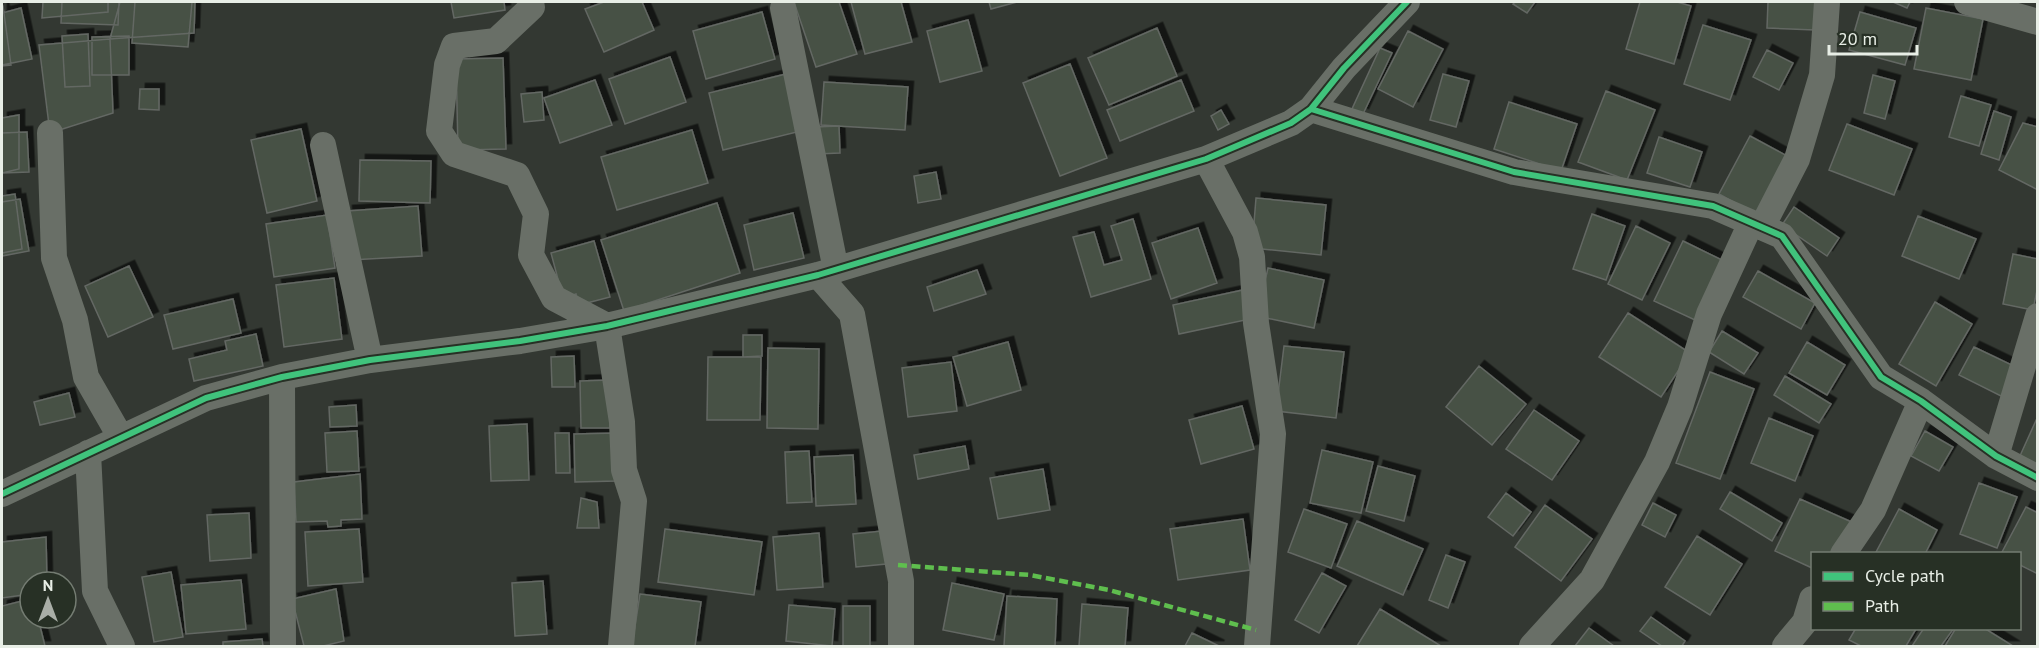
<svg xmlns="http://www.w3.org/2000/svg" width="2039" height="648" font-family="'PT Sans',sans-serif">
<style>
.building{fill:#465144;stroke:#646864;stroke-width:1.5;filter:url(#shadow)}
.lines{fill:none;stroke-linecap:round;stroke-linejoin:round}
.street{stroke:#696f67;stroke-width:26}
.quiet{stroke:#5fbe4e;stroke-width:4.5;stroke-dasharray:9 4.5;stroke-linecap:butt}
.cycleway-casing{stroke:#273025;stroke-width:10}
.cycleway{stroke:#40c37c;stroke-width:6}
</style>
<defs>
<filter id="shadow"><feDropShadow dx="5.5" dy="-5.5" stdDeviation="0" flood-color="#0009"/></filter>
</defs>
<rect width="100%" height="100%" fill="#333832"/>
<path class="building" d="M43 2H108V12L42 18Z
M62 2H119L118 25 61 23Z
M120 2H195L194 33 110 39Z
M135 2H192L188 47 132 43Z
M451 2H504L505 10 454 18Z
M604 2H642L654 30 604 52 585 9Z
M794 2H839L857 54 816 67Z
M851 2H901L912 42 865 54Z
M989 2H1017L991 9Z
M1515 2H1535L1527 13 1513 4Z
M1640 2H1677L1691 6 1674 64 1626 49Z
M1768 2H1816L1815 30 1767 28Z
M1893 2H1910L1907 8Z
M2 6H3L11 65 2 66Z
M21 8 32 59 2 65V13Z
M1926 8 1983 19 1971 80 1914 69Z
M762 12 775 59 706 79 693 31Z
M1860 12 1916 28 1905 65 1849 50Z
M968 20 982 71 940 82 927 31Z
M1703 25 1751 40 1730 100 1684 84Z
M1157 28 1177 76 1109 105 1088 58Z
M1408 31 1443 49 1413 107 1378 89Z
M88 34 90 86 65 87 62 36Z
M129 36V75H92V37Z
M110 39 113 113 50 133 39 45Z
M1380 48 1392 53 1363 114 1352 109Z
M1767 50 1793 63 1779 90 1753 77Z
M670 57 686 102 625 124 609 79Z
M503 58 506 149 458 150 456 59Z
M1070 64 1107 158 1060 176 1023 83Z
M790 73 805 130 723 150 709 93Z
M1443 74 1469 81 1456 127 1430 120Z
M1873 75 1895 81 1885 119 1864 113Z
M595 80 612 125 560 143 544 98Z
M1181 80 1194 111 1120 141 1107 110Z
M824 82 908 87 905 130 821 125Z
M140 89H159V110L139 109Z
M1606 91 1655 110 1627 180 1578 162Z
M542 92 544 120 524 122 521 94Z
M1961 96 1991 105 1979 146 1949 137Z
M1509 102 1577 124 1561 171 1494 149Z
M1221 110 1229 124 1218 130 1211 116Z
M1994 111 2011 117 1999 160 1981 154Z
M19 115V169L2 173V118Z
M2023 123 2038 127V190L1999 170Z
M1847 124 1912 149 1894 195 1829 170Z
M839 126 840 153 816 154 815 127Z
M301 129 317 201 267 213 251 140Z
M692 130 708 183 617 210 601 157Z
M27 132 29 172 2 173V133Z
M1750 136 1791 158 1759 216 1719 194Z
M1659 137 1702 152 1690 187 1647 173Z
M360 160 431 161 430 203 359 201Z
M936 172 941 199 918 203 914 176Z
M15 194 22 249 2 253V196Z
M1256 198 1326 205 1321 255 1252 248Z
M20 199 29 251 2 256V202Z
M717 203 740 273 624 311 601 240Z
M418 206 422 256 350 260 347 211Z
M1794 207 1839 238 1827 256 1782 225Z
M793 213 804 258 754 270 744 225Z
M1592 214 1625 226 1606 280 1573 269Z
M327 215 335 268 274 277 266 224Z
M1918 216 1976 239 1959 279 1902 256Z
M1133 219 1151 279 1091 297 1073 237 1094 232 1104 265 1122 260 1111 226Z
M1636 226 1670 243 1642 300 1608 284Z
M1198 228 1217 283 1171 299 1152 243Z
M594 241 610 297 579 305 576 294 563 298 551 253Z
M1683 241 1724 261 1695 320 1654 301Z
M2013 254 2038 259V285L2033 310 2003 304Z
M129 266 153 317 108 337 85 286Z
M1268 268 1324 280 1314 328 1257 316Z
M977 270 986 294 934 311 927 287Z
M1758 271 1815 303 1801 329 1743 297Z
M334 278 342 339 284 347 276 285Z
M1243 290 1250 319 1179 334 1173 305Z
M233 299 241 333 173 349 164 315Z
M1935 302 1972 324 1936 386 1899 364Z
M1628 313 1690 353 1661 397 1599 357Z
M1722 331 1758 353 1744 374 1709 352Z
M256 334 263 366 194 381 189 359 227 350 225 341Z
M743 335H762V356L743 357Z
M1008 342 1021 390 967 406 953 357Z
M1807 342 1845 365 1827 395 1789 373Z
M1284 346 1344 352 1336 418 1276 411Z
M1974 347 2016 367 2001 396 1959 375Z
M768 348 819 349 818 429 767 428Z
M574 356 575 387H552L551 357Z
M708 357H761L760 420H707Z
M951 362 957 411 908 417 902 368Z
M1479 366 1526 404 1492 445 1446 407Z
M1710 372 1754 389 1720 479 1676 463Z
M1785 376 1831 404 1819 423 1774 395Z
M610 380V428H581L580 381Z
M69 393 75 417 40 425 34 402Z
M356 405 357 426 330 427 329 407Z
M1242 406 1254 449 1201 464 1189 420Z
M1534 410 1579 441 1552 480 1506 449Z
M2038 416V466L2019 458Z
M1769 418 1813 436 1795 481 1751 463Z
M527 424 529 480 491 481 489 426Z
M357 431 359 471 327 472 325 433Z
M1925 431 1953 447 1939 471 1911 456Z
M555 433H569L570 473H556Z
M617 433V481L575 482 574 434Z
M965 446 969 469 918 479 914 455Z
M1322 450 1373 462 1361 513 1310 503Z
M809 451 812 502 787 503 785 452Z
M853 455 856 504 816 506 814 457Z
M1378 466 1415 476 1404 521 1366 511Z
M1043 469 1050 510 998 519 990 478Z
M360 474 362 519 341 520V526L328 527 327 521 296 522 294 482Z
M1979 483 2017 497 1997 548 1960 534Z
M1730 492 1782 523 1772 541 1720 509Z
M1506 493 1531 512 1513 536 1488 517Z
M581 498 597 502 599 528H577Z
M1800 499 1856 524 1843 554H1812V568L1775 551Z
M1653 503 1676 515 1665 537 1642 525Z
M1545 505 1592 539 1561 581 1515 547Z
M2026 507 2038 513V574L2020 565V554H2001Z
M1304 509 1347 524 1331 568 1288 552Z
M1899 509 1937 530 1925 554H1875Z
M249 513 251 558 210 561 207 515Z
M1243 519 1250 570 1178 580 1170 529Z
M1357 521 1423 549 1403 595 1337 566Z
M359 529 363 582 308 586 305 532Z
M665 529 762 542 754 595 658 582Z
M882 531 886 564 856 567 853 534Z
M819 533 823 587 777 590 773 537Z
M1697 536 1742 564 1710 615 1665 587Z
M46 537 47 582H30V594L2 598V542Z
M1446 555 1465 562 1448 608 1429 600Z
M171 572 183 637 154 642 142 577Z
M1322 573 1346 586 1319 633 1295 620Z
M241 580 246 629 186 634 181 585Z
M543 581 547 634 515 636 512 583Z
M952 583 1004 594 994 640 943 630Z
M336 589 344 641 323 646H304L292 599Z
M640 594 701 602 695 646H632Z
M1007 596 1057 599 1055 646H1004Z
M30 599V618H38L45 646H2V606Z
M1082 604 1128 608 1125 646H1079Z
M789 605 835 609 832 646 786 641Z
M843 606H870V646H843Z
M1380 609 1441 646H1357Z
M1651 617 1685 641 1682 646H1662L1640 631Z
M1589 628 1614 646H1575Z
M1856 628H1914L1916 629 1906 646H1861L1849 640Z
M1924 628H1954L1941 646H1912Z
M1956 628H1984L2013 646H1945Z
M1192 633 1219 646H1185Z
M262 639 263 646H223V642Z"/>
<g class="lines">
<path class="street" d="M1967 2 2038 22
M532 7 496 41 454 46 447 65 439 131 454 154 517 175 536 214 531 255 554 298 607 326 622 422 624 470 634 501 621 646
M783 8 836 270
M1311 109 1514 172 1713 206 1782 236 1881 377 1921 401 1996 456 2038 478
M50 133 54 258 75 320 86 377 121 438
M323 145 370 360
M1206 159 1245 232 1252 257 1256 323 1273 434 1257 646
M1762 227 1797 159 1822 75 1827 2
M818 275 852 314 901 581V646
M282 377 283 646
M88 453 95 591 122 646
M1996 456 2038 316
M2 494 206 398 282 377 370 360 520 341 607 326 818 275 1206 159 1291 123 1311 109 1344 68 1407 2
M1843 554 1873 510 1921 401
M1532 646 1592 580 1657 462 1680 407 1709 314 1751 223
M1785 646 1805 622 1812 599"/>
<path class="quiet" d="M898 565 1030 575 1109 590 1256 630"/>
<g class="cycleway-casing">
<path id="cycleway" d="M1311 109 1514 172 1713 206 1782 236 1881 377 1921 401 1996 456 2038 478
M2 494 206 398 282 377 370 360 520 341 607 326 818 275 1206 159 1291 123 1311 109 1344 68 1407 2"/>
</g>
<use href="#cycleway" class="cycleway"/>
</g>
<rect width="2039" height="648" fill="none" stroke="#e8eee6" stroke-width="6"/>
<rect x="1811" y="552" width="210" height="78" fill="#273025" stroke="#747c72" stroke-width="1.5"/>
<rect x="1823" y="572" width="30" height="9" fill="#40c37c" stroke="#747c72" stroke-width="1.5"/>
<text x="1865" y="582" font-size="18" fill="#e8eee6">Cycle path</text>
<rect x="1823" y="602" width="30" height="9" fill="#5fbe4e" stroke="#747c72" stroke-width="1.5"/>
<text x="1865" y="612" font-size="18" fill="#e8eee6">Path</text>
<g transform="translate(48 600)"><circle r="28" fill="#273025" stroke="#747c72" stroke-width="1.5"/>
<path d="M0-4.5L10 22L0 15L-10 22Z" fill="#a9aea7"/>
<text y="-9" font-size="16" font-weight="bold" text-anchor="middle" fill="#e8eee6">N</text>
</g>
<path d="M1829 45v9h88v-9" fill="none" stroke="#e8eee6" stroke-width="3"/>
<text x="1838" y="45" font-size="18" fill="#e8eee6" stroke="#273025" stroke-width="4.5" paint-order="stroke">20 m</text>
</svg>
